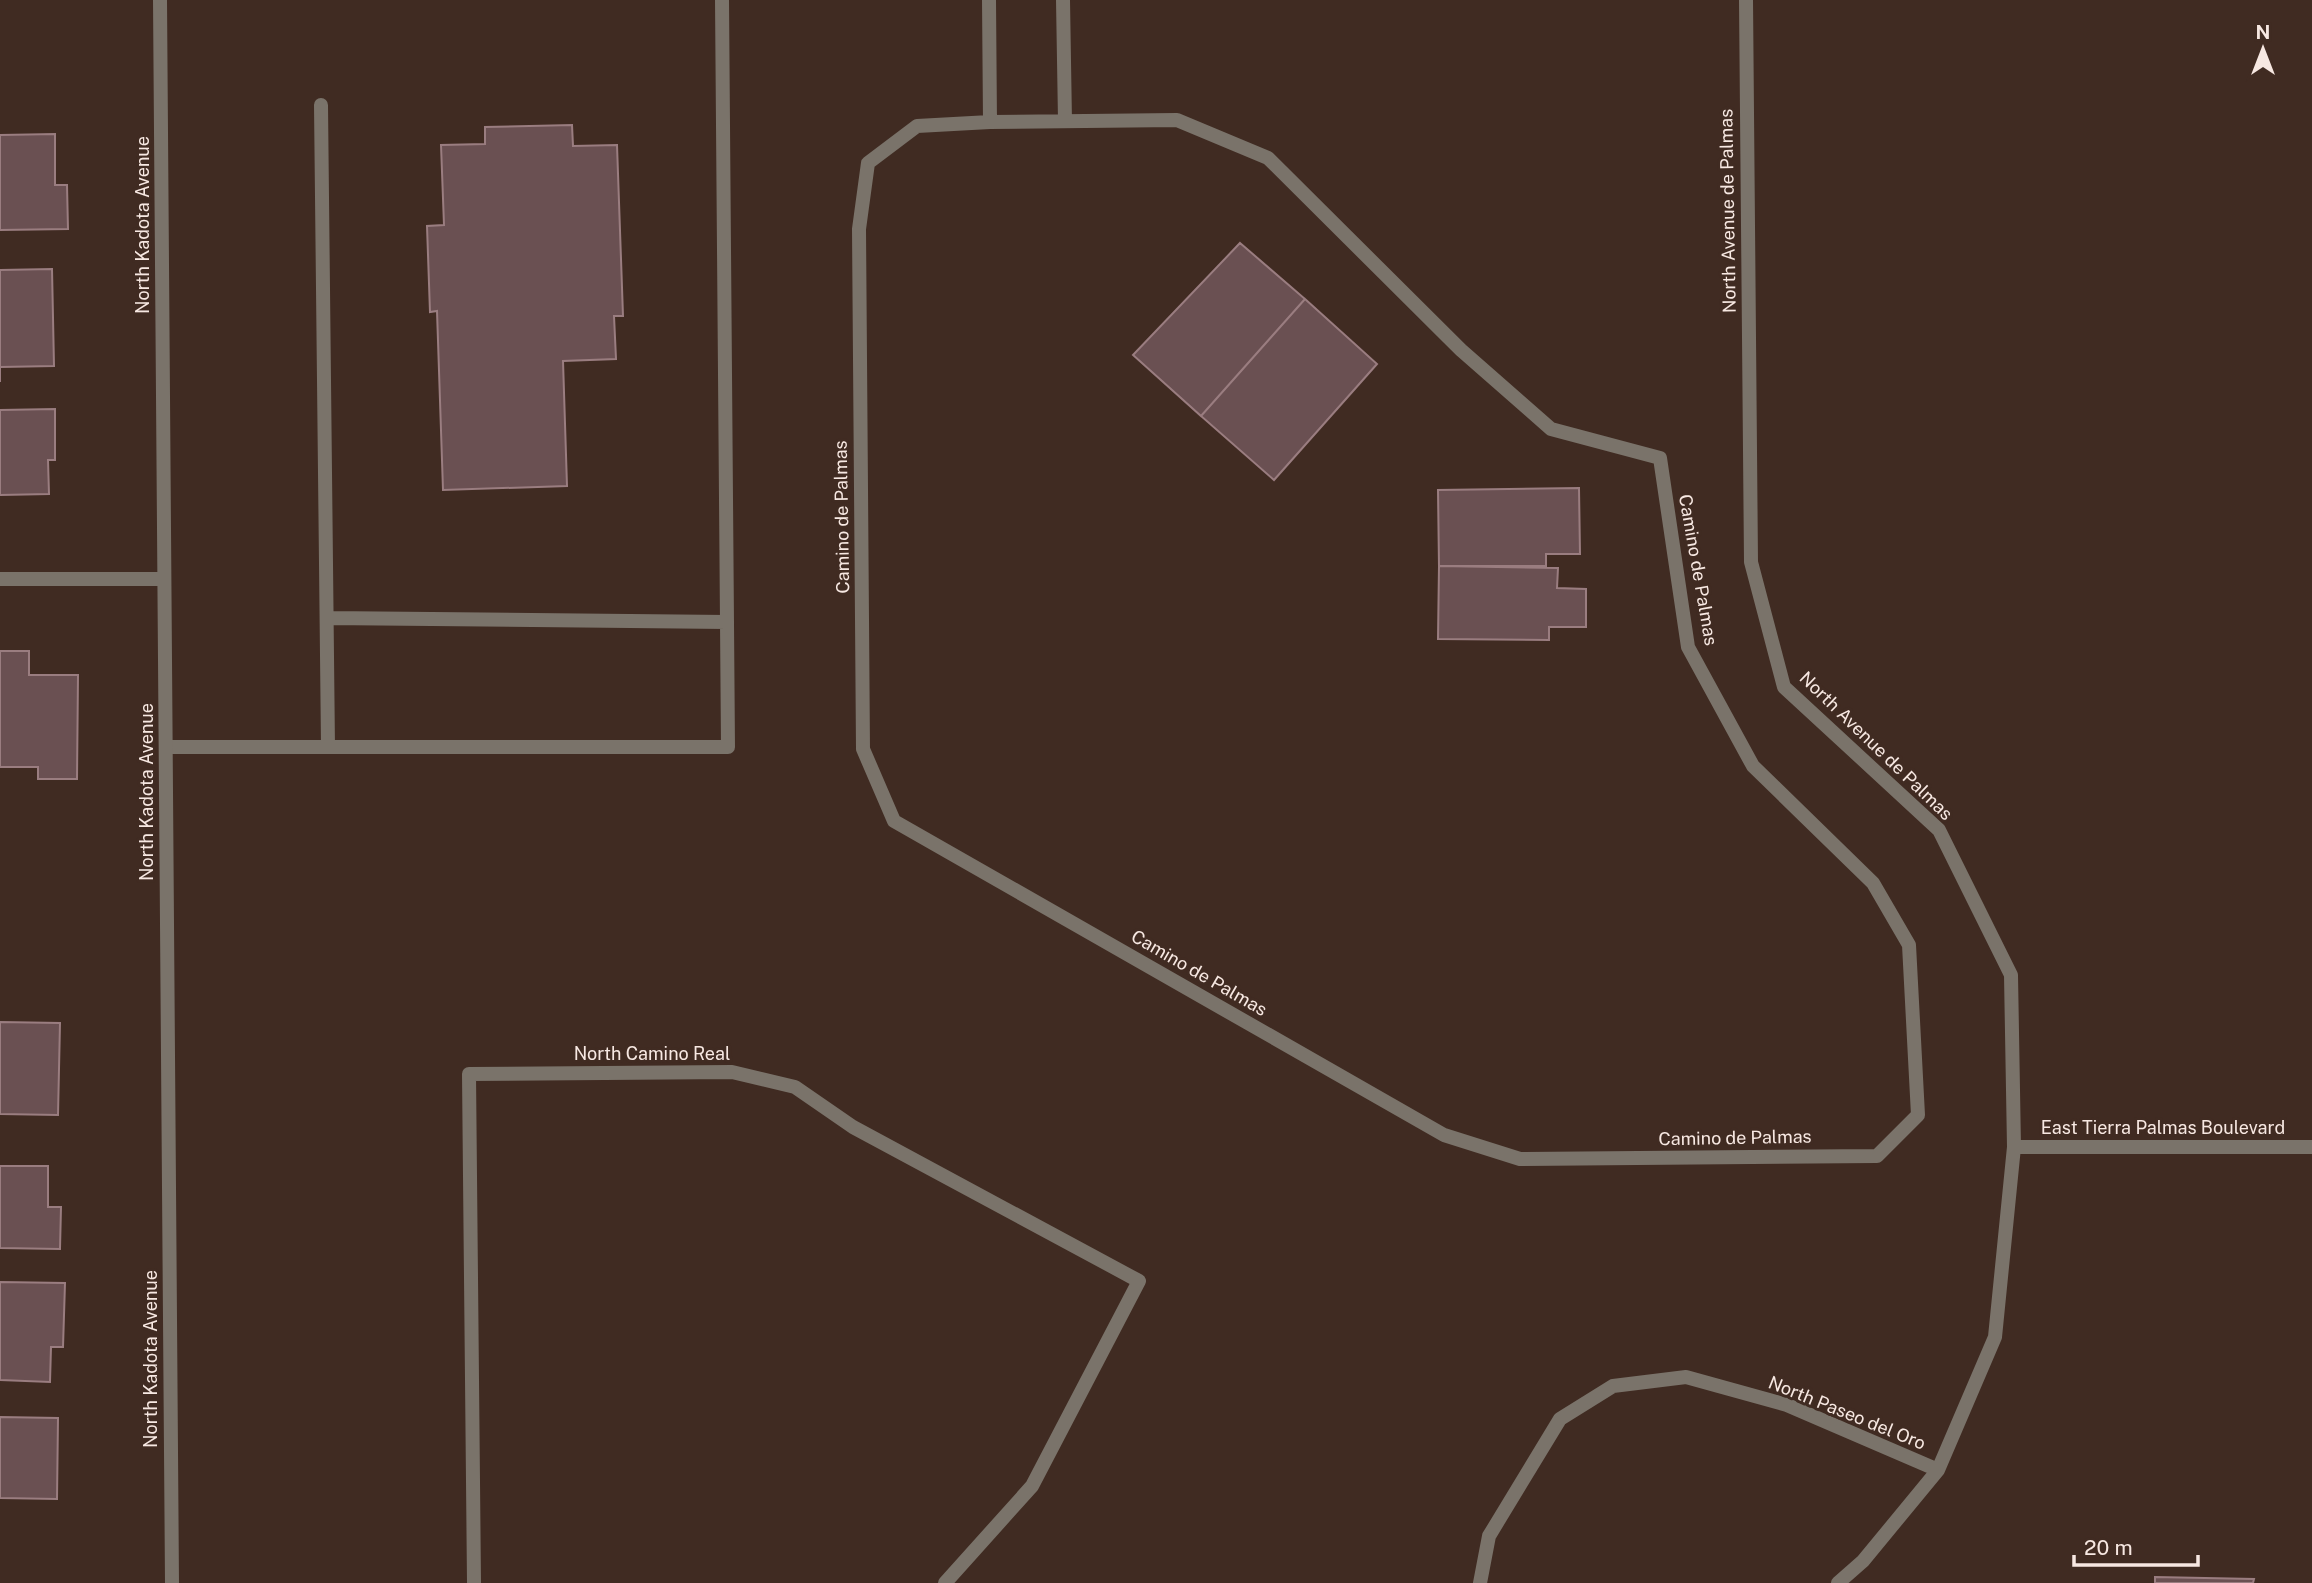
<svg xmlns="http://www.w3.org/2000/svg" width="2312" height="1583" font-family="'Public Sans',sans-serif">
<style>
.building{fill:#6a5052;stroke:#9a7d80;stroke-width:2}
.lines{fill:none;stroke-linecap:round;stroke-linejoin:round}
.service{stroke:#7a736a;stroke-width:14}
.minor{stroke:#7a736a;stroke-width:14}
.labels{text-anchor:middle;stroke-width:6;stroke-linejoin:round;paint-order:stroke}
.street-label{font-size:18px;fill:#f7e8e2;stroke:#402b22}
</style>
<rect width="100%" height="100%" fill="#402b22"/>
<path class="building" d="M572 125 573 146 617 145 623 316H614L616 359 563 361 567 486 443 490 437 311 430 312 427 226 444 225 441 145 485 144V127Z
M55 134V185H67L68 229 0 230V135Z
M1240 243 1305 299 1201 416 1133 355Z
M52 269 54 366 0 367V382V270Z
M1305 299 1377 364 1274 480 1201 416Z
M55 409V460H48L49 494 0 495V410Z
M1579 488 1580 554H1546V566H1439L1438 490Z
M1439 566 1558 568 1557 588 1586 589V627H1549V640L1438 639Z
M0 651H29V675H78L77 779H38V767H0Z
M0 1022 60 1023 58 1115 0 1114Z
M0 1166H48V1207H61L60 1249 0 1248Z
M0 1282 65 1283 63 1347H51L50 1382 0 1380Z
M0 1417 58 1418 57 1499 0 1498Z
M2155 1577 2254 1579 2253 1583H2155Z"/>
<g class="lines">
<path class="service" d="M989 0 990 122
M1063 0 1065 121
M321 105 328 747
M1177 120 1268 158 1461 350 1551 429 1660 458 1688 647 1753 766 1873 883 1909 945 1918 1115 1877 1156 1520 1159 1444 1135 894 821 863 749 859 229 868 163 917 126 990 122Z
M327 618 727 622
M166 747H728L722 0"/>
<path class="minor" d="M160 0 172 1583
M1746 0 1751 562 1784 687 1939 830 2011 975 2014 1147 1995 1337 1938 1470 1863 1561 1838 1583
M0 579H164
M2014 1147H2312
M474 1583 469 1074 732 1072 795 1087 853 1127 1139 1281 1032 1486 945 1583
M1480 1583 1489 1536 1560 1419 1613 1386 1686 1377 1787 1405 1938 1470"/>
</g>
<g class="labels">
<g class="street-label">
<text transform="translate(1728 211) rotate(-91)" y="6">North Avenue de Palmas</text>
<text transform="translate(143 225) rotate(-90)" y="6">North Kadota Avenue</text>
<text transform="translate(842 517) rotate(-91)" y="6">Camino de Palmas</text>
<text transform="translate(1698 570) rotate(80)" y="6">Camino de Palmas</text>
<text transform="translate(1876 746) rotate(44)" y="6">North Avenue de Palmas</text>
<text transform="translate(147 792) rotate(-90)" y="6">North Kadota Avenue</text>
<text transform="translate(1199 973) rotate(30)" y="6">Camino de Palmas</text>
<text x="652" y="1060">North Camino Real</text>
<text x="2163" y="1134">East Tierra Palmas Boulevard</text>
<text transform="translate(1735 1138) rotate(-1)" y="6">Camino de Palmas</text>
<text transform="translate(151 1359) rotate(-90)" y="6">North Kadota Avenue</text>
<text transform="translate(1847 1413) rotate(22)" y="6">North Paseo del Oro</text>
</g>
</g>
<g transform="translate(2263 49)" stroke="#402b22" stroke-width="5" paint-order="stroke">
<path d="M0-5L12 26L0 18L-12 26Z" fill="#f7e8e2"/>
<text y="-10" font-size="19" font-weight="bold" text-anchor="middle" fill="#f7e8e2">N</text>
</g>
<path d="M2074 1555v10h124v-10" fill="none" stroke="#f7e8e2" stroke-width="3.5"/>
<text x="2084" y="1555" font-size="21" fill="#f7e8e2" stroke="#402b22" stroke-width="5" paint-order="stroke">20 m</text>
</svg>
